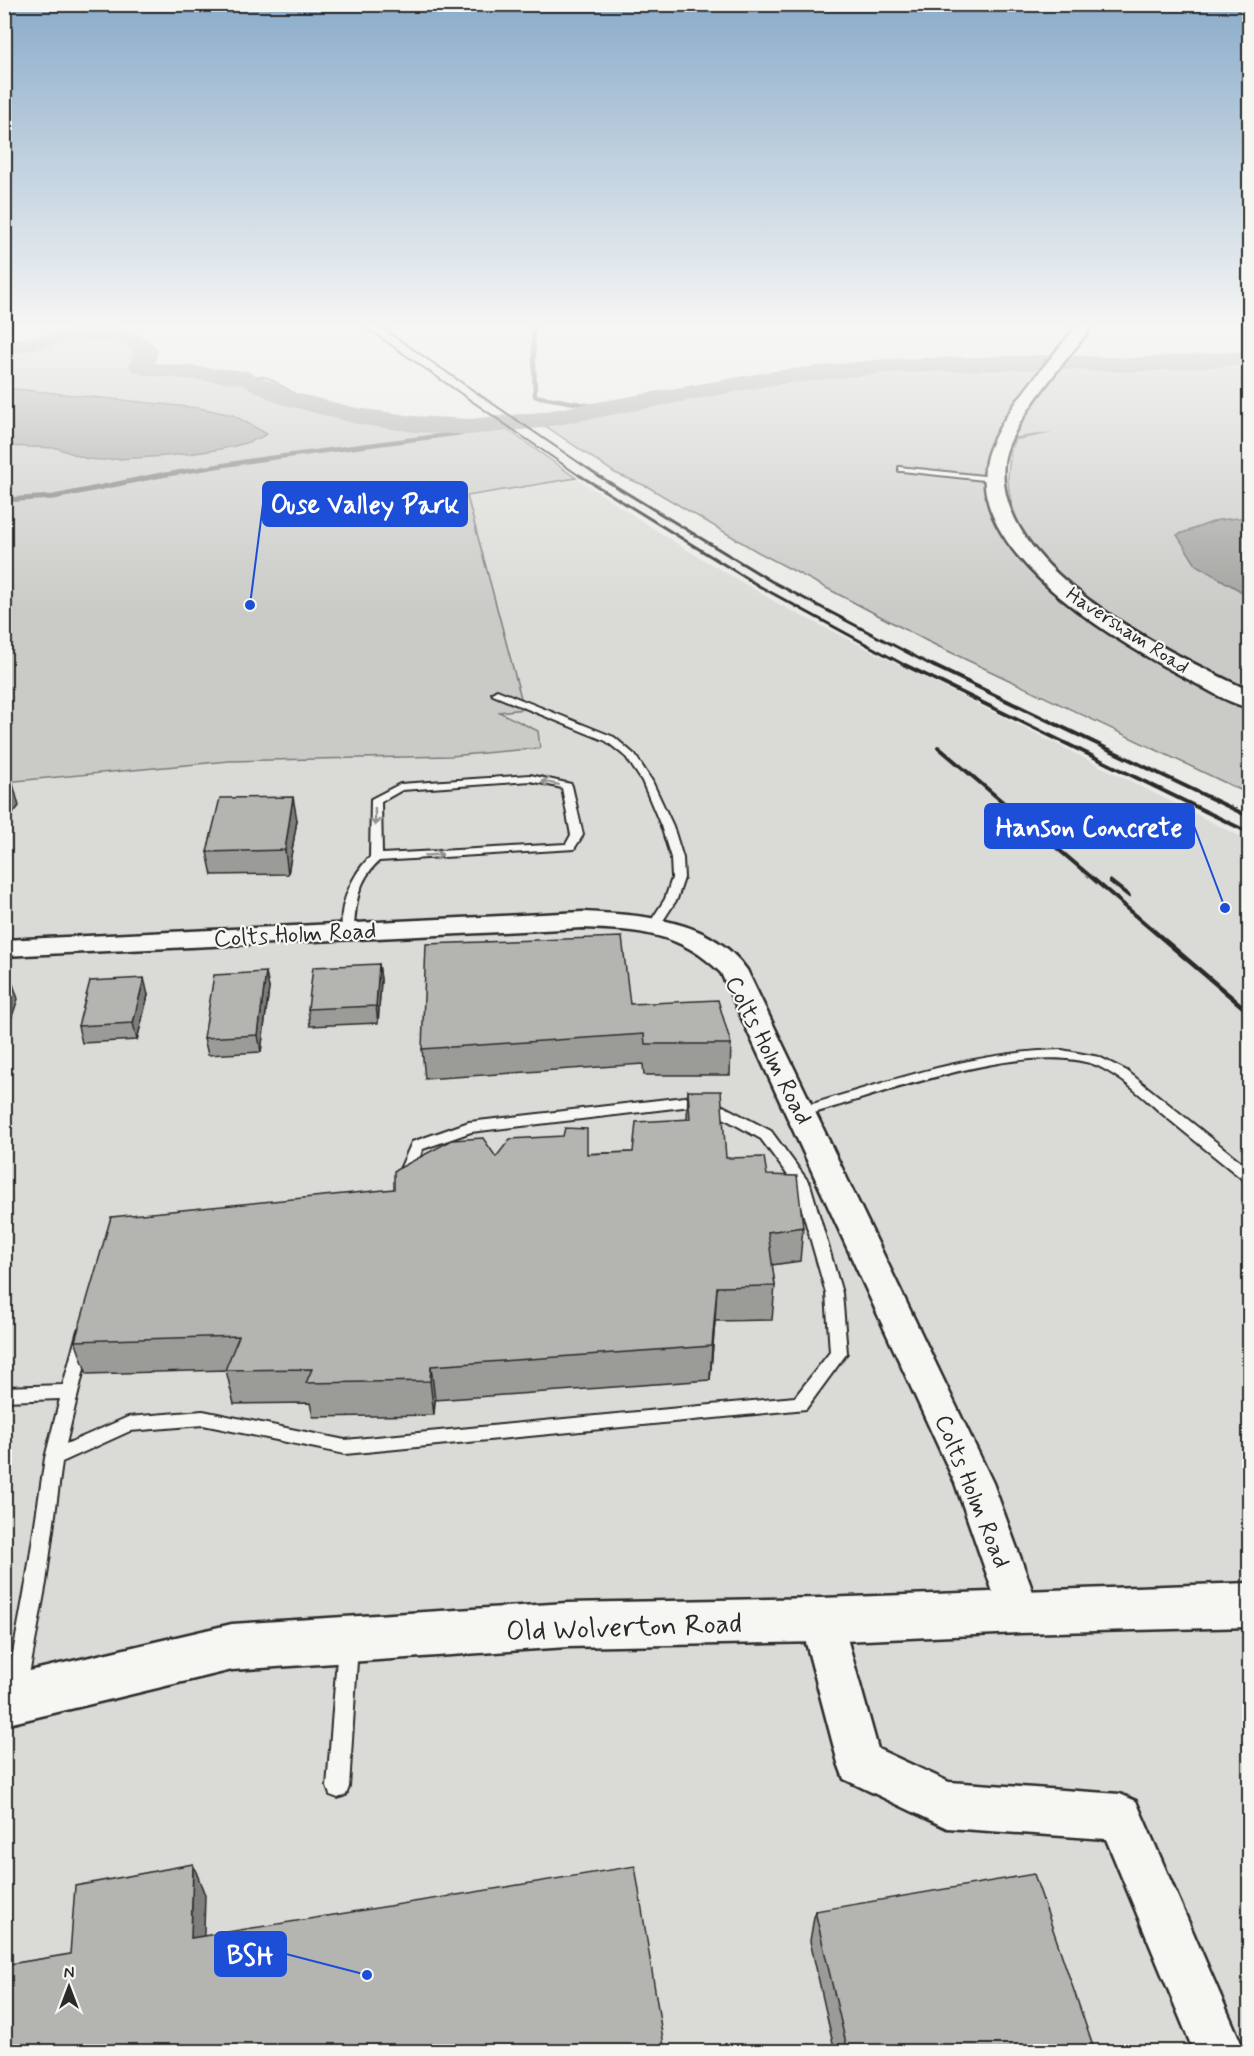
<svg xmlns="http://www.w3.org/2000/svg" width="1254" height="2056" font-family="Mynerve,sans-serif">
<style>
.built{fill:#dadad6}
.green{fill:#cacac7;stroke:#7a7a79;stroke-width:1.5;fill-rule:evenodd}
.water{fill:#a1a19e;stroke:#727270;stroke-width:1.5}
.lines{fill:none;stroke-linecap:round;stroke-linejoin:round}
.stream-far1{stroke:#727270;stroke-width:4.5}
.stream{stroke:#727270;stroke-width:5}
.river{fill:#a1a19e;fill-rule:evenodd}
.lane-casing{stroke:#2b2b2b;stroke-width:4}
.street-casing{stroke:#2b2b2b;stroke-width:5}
.secondary-casing{stroke:#2b2b2b;stroke-width:5}
.lane{fill:#f6f6f2;fill-rule:evenodd}
.street{fill:#f6f6f2;fill-rule:evenodd}
.secondary{fill:#f6f6f2;fill-rule:evenodd}
.rail-far3{stroke:#2b2b2b;stroke-width:2}
.rail-far2{stroke:#2b2b2b;stroke-width:3}
.rail-far1{stroke:#2b2b2b;stroke-width:4}
.rail{stroke:#2b2b2b;stroke-width:4.5}
.wall{fill:#9b9b98;stroke:#2b2b2b;stroke-width:1.5}
.shaded-wall{fill:#7e7e7c;stroke:#2b2b2b;stroke-width:1.5}
.building{fill:#b4b4b1;stroke:#2b2b2b;stroke-width:1.5}
.oneway{stroke:#90908e}
.labels{text-anchor:middle;stroke-width:4.5;stroke-linejoin:round;paint-order:stroke}
.far-street-label{font-size:20px;fill:#2b2b2b;stroke:#f6f6f2}
.street-label{font-size:24px;fill:#2b2b2b;stroke:#f6f6f2}
.near-street-label{font-size:28px;fill:#2b2b2b;stroke:#f6f6f2}
.leader{fill:none;stroke:#1d4ed8;stroke-width:2}
.callout-dot{fill:#1d4ed8;stroke:#f6f6f2;stroke-width:2}
.callout{fill:#1d4ed8;stroke:#1d4ed8;stroke-width:2}
.callout-label{font-size:26px;text-anchor:middle;font-weight:bold;fill:#fff}
</style>
<rect width="100%" height="100%" fill="#eaeae6"/>
<filter id="ink" filterUnits="userSpaceOnUse"><feTurbulence type="fractalNoise" baseFrequency=".0167" numOctaves="2"/><feDisplacementMap in="SourceGraphic" scale="12" xChannelSelector="R" yChannelSelector="G"/><feConvolveMatrix kernelMatrix="1 2 1 2 8 2 1 2 1" color-interpolation-filters="sRGB"/></filter>
<g filter="url(#ink)">
<path class="built" d="M576 478 682 547 784 607 1249 841V2051L5 2052V753L524 709 467 495Z"/>
<path class="green" d="M95 335 133 338 155 349 151 365 267 377 291 391 308 407 398 425 490 430 504 427 576 478 467 496 524 709 499 712 538 731 540 748 451 756 229 761 5 782V350Z
M1249 361V701H1234L1249 709V794L929 642 758 552 648 487 615 473 538 421 774 380 877 365 1027 363 1096 370H1153ZM1050 433 1014 440C1006 469 1005 493 1018 521H1005L1003 440Z"/>
<path class="water" d="M5 388 199 408 233 415 267 434C231 455 147 457 103 460L87 459 57 448 5 446Z
M1249 517H1250L1249 596 1196 565 1177 535 1218 520Z"/>
<g class="lines">
<path class="stream-far1" d="M533 325 535 396 609 409
M151 477 255 460 500 428"/>
<path class="stream" d="M4 500 54 497 161 475"/>
<path class="river" d="M90 328C114 328 143 328 158 350L155 363 247 371 296 393 357 408 414 416 470 419 541 412 773 371 886 359 1053 355 1130 358 1250 351V365L1130 372 1053 369 886 373 773 385 541 428 470 435 414 432 356 424 278 403 240 384 143 375 132 371 129 366 134 351C108 329 36 349 4 355V341Z"/>
<g class="lane-casing">
<path id="lane" d="M899 467 993 477 997 479 993 481 902 471H899Z
M497 690 614 737 635 755 652 781 673 826 683 858 684 878 677 899 657 930 653 931 647 927 665 899 672 878 671 858 661 826 642 781 626 757 606 741 493 695 492 693Z
M530 775 571 784 572 786 583 835 574 849 379 861C358 880 355 904 354 931L352 934H344C335 911 353 873 370 857L371 799 400 784ZM530 781 562 788 571 835 566 844 382 854 381 802 402 790Z
M1062 1050 1099 1057 1127 1071 1250 1169V1182L1245 1181C1216 1158 1188 1135 1160 1112 1141 1095 1121 1077 1098 1066 1029 1037 873 1097 801 1117L794 1112 796 1109C884 1083 970 1052 1062 1050Z
M702 1095 771 1131 810 1184 842 1293 847 1353 806 1409 345 1454 203 1425 130 1431 62 1462 46 1583 26 1691 23 1698 16 1701 9 1698 6 1691 26 1583 45 1458 60 1399 4 1401V1387L63 1385 78 1330 84 1328 90 1330 92 1335 66 1444 128 1417 203 1411 345 1440 795 1397 830 1352 826 1293 795 1185 761 1139 700 1105 471 1132 423 1149 409 1182H399L396 1178 412 1142 469 1122Z
M348 1636 355 1638 358 1645 349 1787 346 1795 338 1798 330 1795 327 1787 338 1645 341 1638Z"/>
</g>
<g class="street-casing">
<path id="street" d="M583 912C640 915 711 918 747 970L993 1483 1040 1611 1034 1624 1019 1630 1004 1624 955 1483 721 973C681 932 638 930 583 928L4 956V940Z
M821 1601 836 1607 842 1620 878 1749 949 1782 1120 1794 1136 1801 1245 2052H1194L1106 1839 947 1828 844 1779 838 1763 800 1620 806 1607Z"/>
</g>
<g class="secondary-casing">
<path id="secondary" d="M1077 325H1093C1069 358 1009 423 1004 462 992 570 1169 652 1250 691V708C1227 703 1205 688 1184 677 1114 640 968 555 986 461 994 420 1052 359 1077 325Z
M1250 1583V1627L1019 1633 821 1642 567 1647 232 1670 4 1725V1677L232 1624 567 1603 821 1598Z"/>
</g>
<use href="#lane" class="lane"/>
<use href="#street" class="street"/>
<use href="#secondary" class="secondary"/>
<path class="rail-far3" d="M362 325 581 477
M378 325 600 477"/>
<path class="rail-far2" d="M579 475 759 586 908 667
M597 475 771 581 935 667"/>
<path class="rail-far1" d="M905 665 1250 833
M932 665 1250 817
M938 747 1124 905
M1110 881 1129 896"/>
<path class="rail" d="M1122 904 1250 1013"/>
</g>
<path class="wall" d="M297 820 288 874 212 875 207 852Z
M379 964 381 980 378 1023 310 1026 308 1009Z
M269 988 261 1052 208 1055 204 1038Z
M148 995 137 1040 82 1043 78 1026Z
M630 1004 731 1044 730 1075H644L643 1064 425 1079 422 1049Z
M688 1091 726 1158 803 1227 800 1261 772 1265 775 1286 772 1320 715 1321 710 1380 435 1400 434 1415 313 1417 310 1403 234 1404 226 1370 87 1374 75 1341 394 1189 496 1157 633 1152 687 1120Z
M815 1911 1095 2052H835L810 1941Z"/>
<path class="shaded-wall" d="M13 784 19 806 4 825V794Z
M293 797 297 820 288 874 285 850Z
M379 964 381 980 378 1023 376 1006Z
M266 972 269 988 261 1052 258 1035Z
M10 975 18 999 4 1040V992Z
M144 978 148 995 137 1040 133 1023Z
M717 1287 715 1321 710 1380 712 1346Z
M431 1366 435 1400 434 1415 430 1381Z
M193 1864 205 1895 203 1967 191 1938Z"/>
<path class="building" d="M4 784H13L4 794Z
M293 797 285 850 207 852 220 798Z
M622 937 630 1004 718 1000 731 1044H645L644 1034 422 1049 426 944Z
M379 964 376 1006 308 1009 313 967Z
M266 972 258 1035 204 1038 214 975Z
M4 975H10L4 992Z
M144 978 133 1023 78 1026 90 981Z
M688 1091H721L726 1158 764 1157 767 1175 797 1176 803 1227 768 1232 775 1286 717 1287 712 1346 431 1366 430 1381 306 1383 312 1369 225 1370 239 1336 75 1341 111 1217 394 1189V1171L452 1140 483 1138 496 1157 510 1139 563 1136 565 1128 587 1129V1154L633 1152 636 1122 690 1119Z
M193 1864 191 1938 635 1866 665 2052H4V1965L70 1954 75 1886Z
M1034 1874 1095 2052H848L815 1911Z"/>
<defs><path id="oneway-shaft" d="M-6 0H5M1.5-3L5.5 0L1.5 3" fill="none" stroke-width="1.6" stroke-linecap="round" stroke-linejoin="round" transform="scale(1.5)"/></defs>
<g class="oneway">
<use href="#oneway-shaft" transform="translate(550 783) rotate(-168)"/>
<use href="#oneway-shaft" transform="translate(375 817) rotate(89)"/>
<use href="#oneway-shaft" transform="translate(434 855) rotate(-3)"/>
</g>
</g>
<linearGradient id="sky" x2="0" y2="1"><stop stop-color="#8bacca"/><stop offset="0.53" stop-color="#f6f6f4"/><stop offset="1" stop-color="#f6f6f4" stop-opacity="0"/></linearGradient>
<rect width="1254" height="613" fill="url(#sky)"/>
<g class="labels">
<g class="far-street-label">
<text transform="translate(1128 630) rotate(33)" y="7">Haversham Road</text>
</g>
<g class="street-label">
<text transform="translate(295 934) rotate(-3)" y="8">Colts Holm Road</text>
<text transform="translate(769 1050) rotate(63)" y="8">Colts Holm Road</text>
<text transform="translate(973 1491) rotate(68)" y="8">Colts Holm Road</text>
</g>
<g class="near-street-label">
<text transform="translate(624 1626) rotate(-2)" y="10">Old Wolverton Road</text>
</g>
</g>
<path class="leader" d="M250 605L263 504M1225 908L1194 826M367 1975L286 1954"/>
<g class="callout-dot">
<circle cx="250" cy="605" r="6"/>
<circle cx="1225" cy="908" r="6"/>
<circle cx="367" cy="1975" r="6"/>
</g>
<g class="callout">
<rect x="263" y="482" width="204" height="44" rx="6"/>
<rect x="985" y="804" width="209" height="44" rx="6"/>
<rect x="215" y="1932" width="71" height="44" rx="6"/>
</g>
<g class="callout-label">
<text x="365" y="513">Ouse Valley Park</text>
<text x="1089" y="836">Hanson Concrete</text>
<text x="250" y="1964">BSH</text>
</g>
<rect width="1254" height="2056" fill="none" stroke="#f6f6f2" stroke-width="24"/>
<rect x="12" y="12" width="1230" height="2032" fill="none" stroke="#2b2b2b" stroke-width="2" filter="url(#ink)"/>
<g transform="translate(69 1987)" stroke="#f6f6f2" stroke-width="4.5" paint-order="stroke">
<path d="M0-4.5L10 22L0 15L-10 22Z" fill="#2b2b2b"/>
<text y="-9" font-size="16" font-weight="bold" text-anchor="middle" fill="#2b2b2b">N</text>
</g>
</svg>
